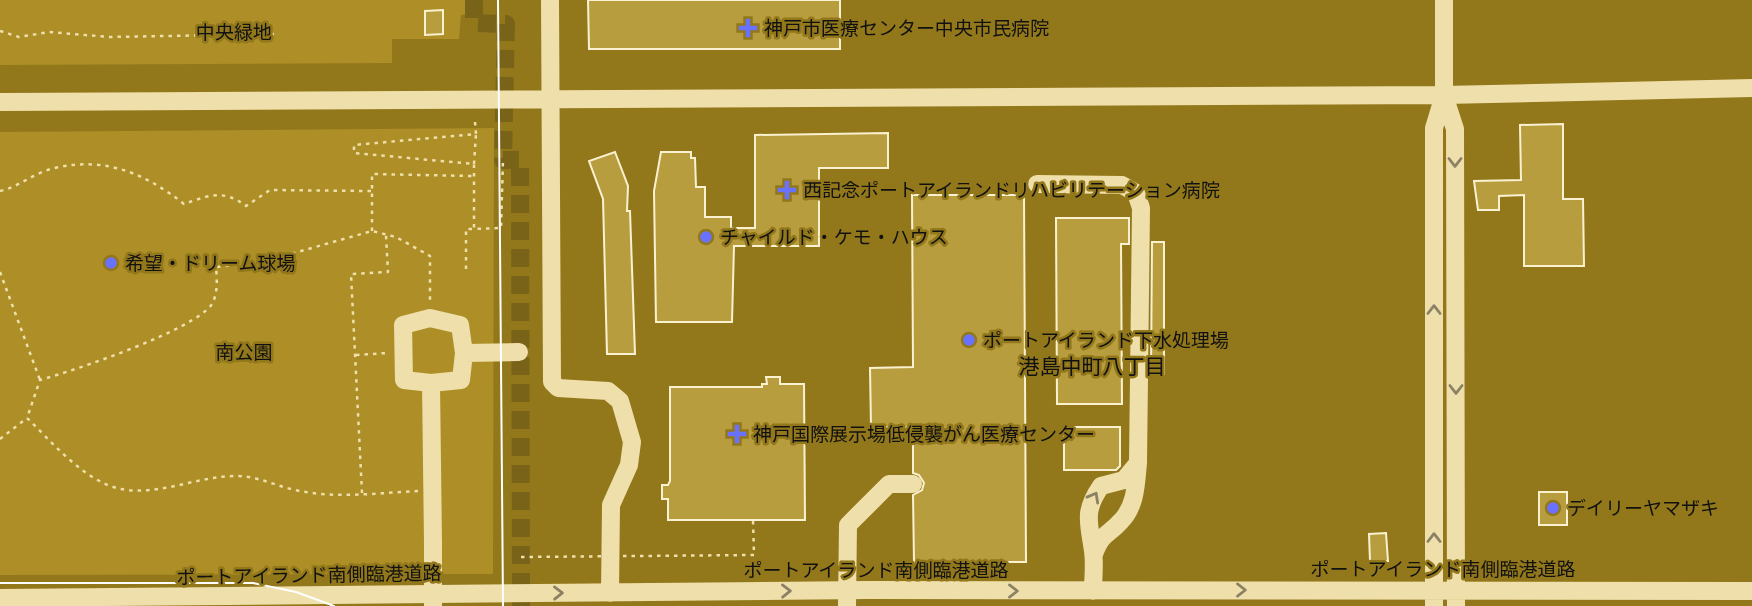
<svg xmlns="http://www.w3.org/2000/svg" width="1752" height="606" font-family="Ubuntu,'Noto Sans JP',sans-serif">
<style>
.green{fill:#ad8e27}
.building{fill:#b89d3f;stroke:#faf1d1;stroke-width:2}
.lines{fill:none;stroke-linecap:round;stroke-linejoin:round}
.minor-tunnel{stroke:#786319;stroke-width:18;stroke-dasharray:18 9;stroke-linecap:butt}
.path{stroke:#efdfaa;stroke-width:2.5;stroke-dasharray:3.5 5;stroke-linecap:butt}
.minor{stroke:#efdfaa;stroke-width:18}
.tram{stroke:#fff;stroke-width:2}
.path-bridge{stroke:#efdfaa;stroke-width:2.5;stroke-dasharray:3.5 5;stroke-linecap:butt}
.minor-bridge{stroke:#efdfaa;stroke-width:18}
.oneway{stroke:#8b8265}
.poi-dot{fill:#6872ff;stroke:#92781b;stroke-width:2.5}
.labels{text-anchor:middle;stroke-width:5;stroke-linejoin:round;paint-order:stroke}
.poi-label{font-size:19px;fill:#111;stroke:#92781b;text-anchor:start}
.park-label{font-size:19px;fill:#111;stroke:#92781b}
.street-label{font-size:19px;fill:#111;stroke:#92781b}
.neighbourhood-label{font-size:21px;fill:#111;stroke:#92781b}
</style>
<rect width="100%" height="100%" fill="#92781b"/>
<path class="green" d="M0 0H467V14L461 15 459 39H392V63L0 65Z
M494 128 493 574 0 575V132Z"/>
<path class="building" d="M588 0H840V49H589Z
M443 10V34L425 35V11Z
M1563 124V199H1583L1584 266H1524V195L1499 196V210H1478L1474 181 1521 180 1520 125Z
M888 133V168H819V246H734L732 322H656L654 191 661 152H691V158H695L696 187H705V217H731V228H755V135Z
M615 152 628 186 627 211H630L635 354H607L603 199 589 161Z
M912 195H1024L1026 562H914L913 495 922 490 924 483 919 475 913 473V427H871L870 368 913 367Z
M1056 218H1129V244H1121L1122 404H1057Z
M1152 242H1164V374H1151Z
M766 377H780V384H804L805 520H668V499H662V485H668L670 481V387H762V384H767Z
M1064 427H1120V466L1116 470H1064Z
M1539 492H1567V525H1539Z
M1386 533 1388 561H1370L1369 534Z"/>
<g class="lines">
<path class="minor-tunnel" d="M474 0V23L506 24 503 160H520L521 606"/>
<path class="path" d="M0 31 19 37 49 32 109 37 279 34
M475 122 476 134 354 145V153L474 164V229L501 228 503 160
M474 164 476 134
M0 191C19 187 35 172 55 168 105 156 146 174 184 204 210 195 223 189 246 206L270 190 371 191
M372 231V174L472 176
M466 269V229H474
M0 272 40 380
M356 355 387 353
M0 439 27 418
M418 491C377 493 335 499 295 490 273 485 255 475 233 476 196 477 158 496 121 489 85 482 53 443 27 418L40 380C73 371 195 330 212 304 218 293 217 279 216 267L262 262 372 231 396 237 430 256V300
M362 493 351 274 388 272 386 235"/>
<path class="minor" d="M550 0 552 382 558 388 608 391 620 401 632 442 629 465 611 505 610 593
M1444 95 1455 129 1456 606
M0 102 1444 95 1752 88
M1037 184 1122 185 1136 193 1141 208 1138 463C1136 483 1136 506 1121 521 1107 537 1103 531 1094 554
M430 318 460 325 464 353 461 380 431 383 404 380 403 325Z
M464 353 519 352
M431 383 433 543
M1093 591C1093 578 1095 564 1093 551 1089 522 1083 512 1101 486L1124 480 1138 463
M0 598 868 590 1752 591
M1434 606V128L1444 95V0"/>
<path class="tram" d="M498 0 503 606
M0 583H253L296 592 334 606"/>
<path class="path-bridge" d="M521 557 754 555 753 520"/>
<path class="minor-bridge" d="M433 543V606
M847 606 848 525 889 484H913"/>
</g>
<defs><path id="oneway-chevron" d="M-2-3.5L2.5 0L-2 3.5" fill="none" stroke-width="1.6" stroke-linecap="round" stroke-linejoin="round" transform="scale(1.75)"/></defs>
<g class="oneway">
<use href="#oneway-chevron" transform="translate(1455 162) rotate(90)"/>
<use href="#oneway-chevron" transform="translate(1434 310) rotate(-90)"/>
<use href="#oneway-chevron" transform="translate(1456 389) rotate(90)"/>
<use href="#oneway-chevron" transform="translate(1094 497) rotate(-61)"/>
<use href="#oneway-chevron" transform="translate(1434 538) rotate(-90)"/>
<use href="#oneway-chevron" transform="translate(1241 590)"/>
<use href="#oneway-chevron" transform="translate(786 591) rotate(-1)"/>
<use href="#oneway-chevron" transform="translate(1013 591)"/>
<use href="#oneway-chevron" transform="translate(558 593) rotate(-1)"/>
</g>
<g class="poi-dot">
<path d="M744.5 17.5h7v7h7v7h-7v7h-7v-7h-7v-7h7z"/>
<path d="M783.5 179.5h7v7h7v7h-7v7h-7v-7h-7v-7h7z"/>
<circle cx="706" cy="237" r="7"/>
<circle cx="111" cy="263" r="7"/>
<circle cx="969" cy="340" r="7"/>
<path d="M733.5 423.5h7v7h7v7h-7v7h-7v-7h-7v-7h7z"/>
<circle cx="1553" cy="508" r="7"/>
</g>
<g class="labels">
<g class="poi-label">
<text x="764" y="35">神戸市医療センター中央市民病院</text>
<text x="803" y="197">西記念ポートアイランドリハビリテーション病院</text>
<text x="720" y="244">チャイルド・ケモ・ハウス</text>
<text x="125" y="270">希望・ドリーム球場</text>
<text x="983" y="347">ポートアイランド下水処理場</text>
<text x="753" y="441">神戸国際展示場低侵襲がん医療センター</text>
<text x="1567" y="515">デイリーヤマザキ</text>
</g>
<g class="park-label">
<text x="234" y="39">中央緑地</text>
<text x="244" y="359">南公園</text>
</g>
<g class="street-label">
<text x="1443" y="576">ポートアイランド南側臨港道路</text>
<text x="876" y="577">ポートアイランド南側臨港道路</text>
<text transform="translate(309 575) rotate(-1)" y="7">ポートアイランド南側臨港道路</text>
</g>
<g class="neighbourhood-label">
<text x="1092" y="374">港島中町八丁目</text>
</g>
</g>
</svg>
